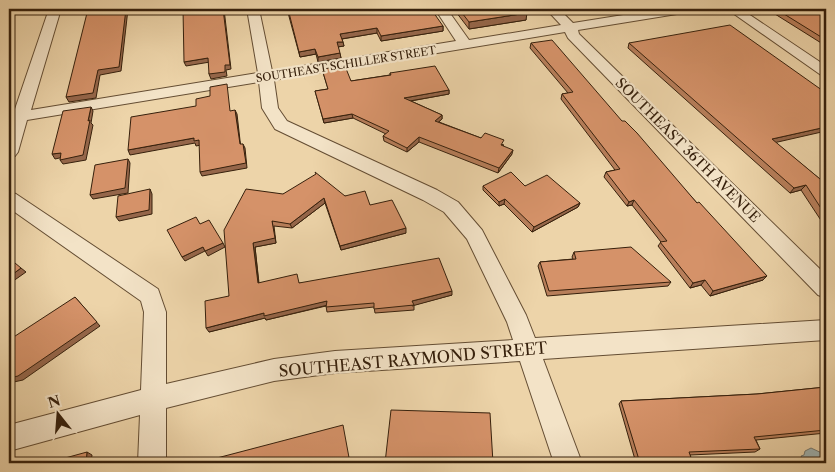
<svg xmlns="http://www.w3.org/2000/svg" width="835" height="472" font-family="'Libre Caslon Text',serif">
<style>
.water{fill:#9fb5b5;stroke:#757971}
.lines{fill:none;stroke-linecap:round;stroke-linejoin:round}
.street-casing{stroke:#644d33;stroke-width:2}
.street{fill:#f3e3c7;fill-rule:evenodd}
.wall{fill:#b77e5a;stroke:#36200c}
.shaded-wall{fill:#95664a;stroke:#36200c}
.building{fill:#d59269;stroke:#36200c}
.labels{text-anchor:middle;stroke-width:4.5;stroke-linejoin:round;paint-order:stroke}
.far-street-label{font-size:11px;fill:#36200c;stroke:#f3e3c7}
.street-label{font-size:14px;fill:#36200c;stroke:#f3e3c7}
.near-street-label{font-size:16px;fill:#36200c;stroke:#f3e3c7}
</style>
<rect width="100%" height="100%" fill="#edd4a9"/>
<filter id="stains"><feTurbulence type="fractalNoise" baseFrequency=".004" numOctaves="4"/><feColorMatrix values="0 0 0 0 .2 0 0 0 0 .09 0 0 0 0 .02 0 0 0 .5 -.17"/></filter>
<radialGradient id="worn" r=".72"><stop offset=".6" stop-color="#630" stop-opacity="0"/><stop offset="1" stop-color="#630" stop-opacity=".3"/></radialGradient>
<path class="water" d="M811 448 826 455V463H805L801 456 804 455 805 451Z"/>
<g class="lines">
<g class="street-casing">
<path id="street" d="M49 9H61L31 110 258 73 247 9H259L272 71 456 41 435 9H447L469 40 561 25 546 9H559L573 23 661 9H689L687 12 683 13 578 30 579 34 826 275V298L818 295 568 38 565 32 274 80 278 108 287 121 437 190 458 202 482 230 526 315 535 338 826 320V340L543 359 582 463H554L520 361 335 373 274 381 166 408V463H138L140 415 9 451V425L141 390 144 312 141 301 9 208V192L16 194 158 289 166 312V384L274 359 335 351 513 340 507 322 467 239 444 212 423 200 275 129 262 108 259 82 27 120 18 152 15 156 9 158 10 123H9V113L14 112Z
M727 9H741L826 66V76L821 75Z"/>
</g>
<use href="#street" class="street"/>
</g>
<path class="wall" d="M287 9 443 26V31L381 41 377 33 342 39 344 46 338 47 341 58 318 62 316 54 300 57Z
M456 9H525L526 20 469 29 456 12Z
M767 9H826V46Z
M531 43 622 121 697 203 767 276 763 280 710 296 701 285 690 288 658 246 661 242 632 205 627 206 604 177 606 172 615 170 561 99 562 94 568 93 530 48Z
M629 43 776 143 826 184V228L801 190 790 193 628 48Z
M322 69 351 81 390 75V73L449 90V94L411 101 442 115V119L439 122 481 138 504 145 503 146 512 154 498 173 419 142 407 152 384 141 383 136 386 134 353 118 324 123 315 91 328 89Z
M483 186H525L580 203 578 207 532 232 504 204 499 206 483 190Z
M283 194 345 196 370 205 406 233 341 250 325 203 292 228 274 226 276 243 255 247 259 283H299L452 295 414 305V310L375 313 374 307 327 312 326 306 266 320 265 318 209 332 229 296Z
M574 252 671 282 668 286 547 296 538 266 540 262 573 259 572 257Z
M826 387V433L756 440 760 449 755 452 690 455 693 463H636L619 404 621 401 757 394Z"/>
<path class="shaded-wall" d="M10 9H12L14 11 9 23V12Z
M126 9H128L121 71 100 75 96 98 69 102 66 97 98 70Z
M223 9H224L231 69 226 70 227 76 211 79 209 74Z
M527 13 526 20 469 29V22Z
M443 26V31L381 41V36Z
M377 28V33L341 39 340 34Z
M337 42H343L344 46 337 47Z
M315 49 316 54 300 57 299 52Z
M340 53 341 58 318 62V57Z
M208 58 210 62 186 66 184 62Z
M449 90V94L404 102V98Z
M91 107 93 111 91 123 93 125 86 160 63 164 60 160 88 121Z
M235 110 237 114 241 149 240 144Z
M352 114 353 118 324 123 323 119Z
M442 115V119L435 125V121Z
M826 127V131L769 144 772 139Z
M419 137V142L407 152V148Z
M194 138 199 140 201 145 196 146 195 143 130 155 128 150Z
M243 144 245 148 247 168 202 176 200 172Z
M513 150 512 154 498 173 499 168Z
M61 153 64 157 55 159 52 154Z
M128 159 130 163 128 193 93 199 90 195Z
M806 185 801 190 790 193 794 188Z
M150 189 152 194V214L119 221 116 217Z
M324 198 325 203 292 228 290 224Z
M505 199 504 204 499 206V202Z
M634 200 632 205 627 206 629 202Z
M580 203 578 207 532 232 534 227Z
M272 221 276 243 255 247 259 287 258 283 253 243Z
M406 228V233L341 250 340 246Z
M223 243 225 247 208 256 205 251Z
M203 247 205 251 185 261 182 257Z
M21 268 26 272 9 284V277Z
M767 276 763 280 710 296 713 291Z
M705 280 701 285 690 288 693 283Z
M452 291V295L412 306V301Z
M75 297 100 326 23 380 9 383V378Z
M327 301 328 305 266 320 265 318 209 332 206 328 264 313Z
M87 452 92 455 91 463H86Z"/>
<path class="building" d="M88 9H126L119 67 98 70 93 93 66 97Z
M183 9H223L230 65H225V72L209 74 208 58 184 62Z
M288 9H431L443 26 381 36 377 28 340 34 343 42H337L340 53 318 57 315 49 299 52Z
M459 9H523L527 13 469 22Z
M776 9H826V40Z
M730 25 826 93V127L772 139 826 184V216L806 185 794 188 629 43Z
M552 40 622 121H625L637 133 697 203 699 202 767 276 713 291 705 280 693 283 660 242 667 241 634 200 629 202 606 172 620 169 562 94 573 92 531 43Z
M345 66 351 81 391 75 390 73 435 66 449 90 404 98 442 115 435 121 481 138 485 133 504 140 501 145 513 150 499 168 419 137 407 148 383 136 389 131 352 114 323 119 315 91 328 89 322 69Z
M227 84 230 111 235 110 240 144H243L246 163 200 172 199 140 194 141V138L128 150 131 117 196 106V99L210 96V87Z
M91 107 88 121 90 120 83 155 60 160 61 153 52 154 63 111Z
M128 159 125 188 90 195 95 165Z
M315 172 345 196 365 191 370 205 392 200 406 228 340 246 324 198 290 224 272 221 275 238 253 243 258 283 297 274 299 283 439 258 452 291 412 301 414 305 374 309V303L326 307 327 301 264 316V313L206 328 205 301 229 296 224 230 246 189 283 194 316 174Z
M511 172 525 186 547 175 580 203 534 227 505 199 499 202 483 186Z
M150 189 149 210 116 217 118 196Z
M196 217 200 224 209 220 223 243 205 251 203 247 182 257 167 230Z
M631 247 671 282 549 291 540 262 576 259 574 252Z
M9 258 21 268 9 277Z
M75 297 97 322 18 376 9 378V340Z
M826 387V430L754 437 760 449 689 452 693 463H640L621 401 757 394Z
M391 410 490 413 493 463H385Z
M343 425 350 463H217V458Z
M87 452 86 463H47Z"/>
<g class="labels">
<g class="far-street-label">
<text transform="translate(346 64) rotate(-9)" y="4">SOUTHEAST SCHILLER STREET</text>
</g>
<g class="street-label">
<text transform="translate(688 150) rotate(45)" y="5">SOUTHEAST 36TH AVENUE</text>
</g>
<g class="near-street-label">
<text transform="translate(413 359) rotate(-5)" y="6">SOUTHEAST RAYMOND STREET</text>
</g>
</g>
<rect width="835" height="472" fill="none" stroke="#edd4a9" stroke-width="30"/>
<rect x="10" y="10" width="815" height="452" fill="none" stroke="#36200c" stroke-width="2.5"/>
<rect x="15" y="15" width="805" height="442" fill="none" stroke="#36200c"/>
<g transform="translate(58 414) rotate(343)" stroke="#f3e3c7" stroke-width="4" paint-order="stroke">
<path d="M0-4L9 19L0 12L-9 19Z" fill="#36200c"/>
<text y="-8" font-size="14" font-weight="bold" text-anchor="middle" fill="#36200c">N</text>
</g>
<rect width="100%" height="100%" filter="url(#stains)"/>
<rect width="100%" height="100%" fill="url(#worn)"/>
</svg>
